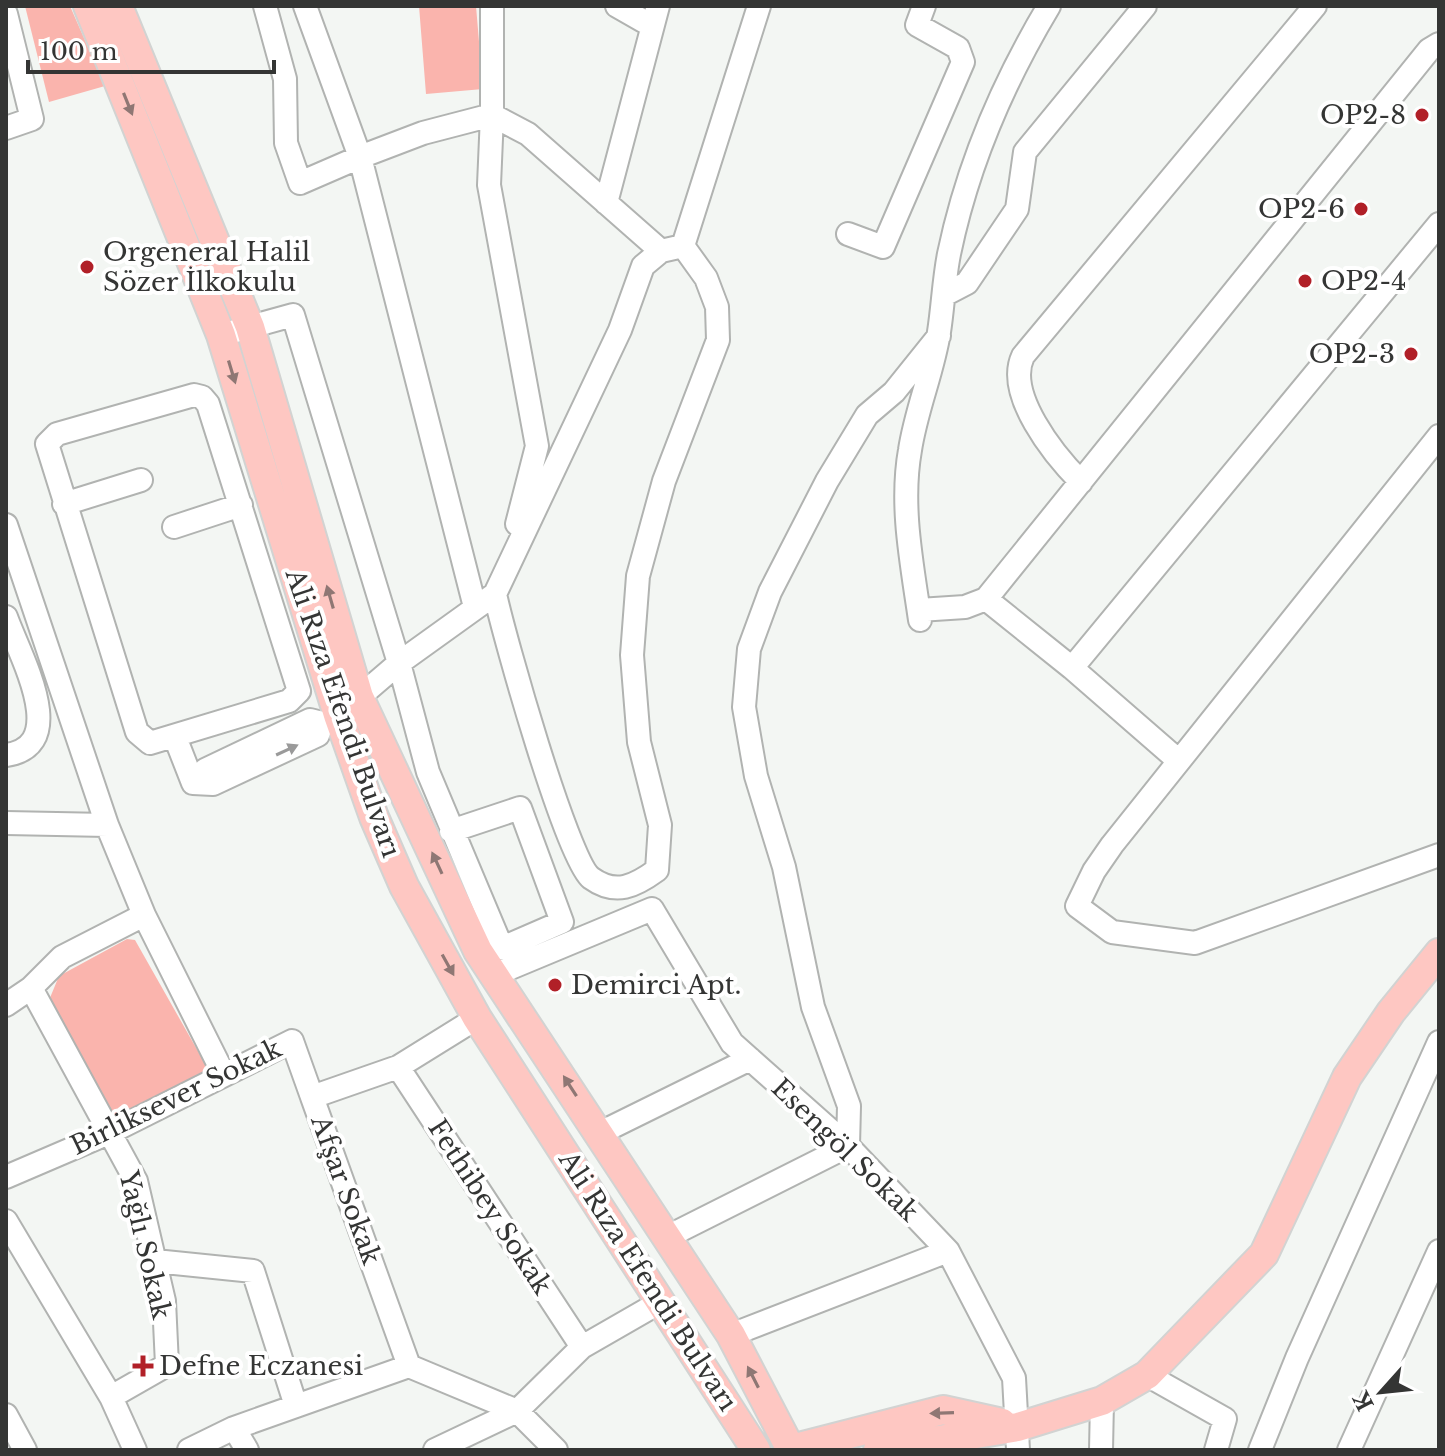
<svg xmlns="http://www.w3.org/2000/svg" width="1445" height="1456" font-family="'Libre Baskerville',serif">
<style>
.green{fill:#fab4ad}
.lines{fill:none;stroke-linecap:round;stroke-linejoin:round}
.minor-casing{stroke:#b1b3b1;stroke-width:26}
.major-casing{stroke:#d2d3d2;stroke-width:32}
.minor{stroke:#fff;stroke-width:22}
.major{stroke:#fec7c2;stroke-width:28}
.oneway{fill:#8f7774}
.oneway2{fill:#9a9a9a}
.poi-dot{fill:#b12028;stroke:#fff;stroke-width:3}
.labels{text-anchor:middle;stroke-width:8;stroke-linejoin:round;paint-order:stroke}
.poi-label{font-size:26px;fill:#343534;stroke:#fff;text-anchor:start}
.street-label{font-size:26px;fill:#343534;stroke:#fff}
</style>
<rect width="100%" height="100%" fill="#f3f6f3"/>
<path class="green" d="M25 6H70L105 86 49 102Z
M419 6H476L483 89 426 94Z
M127 939 135 940 212 1076 115 1124 47 1005 59 976Z"/>
<g class="lines">
<g class="minor-casing">
<path id="minor" d="M265 6 285 79 286 143 300 183 360 157 305 6
M492 6V115L528 134 661 251
M617 6 652 26
M6 14 32 119 6 128
M606 203 658 6
M848 234 883 247 963 62 958 48 917 25 924 6
M683 246 759 6
M944 295 967 283 1017 209 1025 152 1145 6
M221 335 293 315 399 663 428 772 502 948 562 922 520 808 451 831
M194 395 202 397 208 404 299 691 289 701 150 743 137 732 47 444 57 434Z
M1439 436 1112 845 1094 871 1077 906 1112 932 1195 943 1439 855
M1081 482C1054 455 1005 394 1023 356L1315 6
M64 504 141 480
M6 525 107 825 144 915 62 957 31 988 6 1005
M174 527 241 505
M475 607 360 157 423 133 492 115 489 185 537 446 517 524
M919 610 965 607 986 599
M6 617C19 654 72 746 6 755
M920 620C912 564 900 506 910 450 916 410 933 371 939 332 943 306 944 279 949 254 967 167 1004 81 1049 6
M1072 668 986 599 1429 50 1439 44
M350 705 399 663 495 594C504 636 567 860 591 878 616 896 635 886 657 870L660 825 639 742 632 655 638 576 664 481 718 340 717 307 706 278 683 246 661 251 643 266 620 330 495 594
M175 737 193 783 213 784 318 735 322 723 310 720 205 770 198 781
M1179 761 1072 668 1439 224
M6 823 107 825
M144 915 224 1075
M496 974 652 909 732 1043 848 1146 948 1251 1014 1378 1018 1450
M31 988 136 1181 164 1301 167 1365 111 1397
M398 1067 582 1347
M600 1133 750 1059
M6 1177 111 1132 292 1041 312 1097
M6 1221 111 1397 135 1450
M669 1236 848 1146 849 1106 813 1007 784 867 756 776 744 707 749 649 770 592 827 481 867 415 894 392 939 336
M155 1261 253 1271 296 1406
M731 1335 948 1251
M409 1366 312 1097 398 1067 477 1018
M409 1366 517 1411 556 1450
M1147 1375 1225 1419 1216 1450
M6 1415 25 1450
M234 1428 247 1450
M189 1450 234 1428 409 1366
M435 1450 517 1411 582 1347 662 1301
M1101 1450 1102 1401
M1260 1450 1297 1358 1439 1042
M1349 1450 1439 1251"/>
</g>
<g class="major-casing">
<path id="major" d="M88 6 221 335 338 715 374 817 404 886 477 1018 756 1450
M118 6 250 327 359 697 478 951 731 1335 789 1446
M795 1448 943 1410 1002 1423
M878 1450 1018 1427 1102 1401 1147 1375 1264 1254 1347 1077 1391 1012 1439 953"/>
</g>
<use href="#minor" class="minor"/>
<use href="#major" class="major"/>
</g>
<defs><path id="oneway-solid" d="M-6-.8H1V-3.2L6.5 0L1 3.2V.8H-6Z" transform="scale(2)"/></defs>
<g class="oneway">
<use href="#oneway-solid" transform="translate(128 104) rotate(68)"/>
<use href="#oneway-solid" transform="translate(232 372) rotate(73)"/>
<use href="#oneway-solid" transform="translate(330 597) rotate(-106)"/>
<use href="#oneway-solid" transform="translate(437 863) rotate(-115)"/>
<use href="#oneway-solid" transform="translate(448 965) rotate(61)"/>
<use href="#oneway-solid" transform="translate(570 1086) rotate(-123)"/>
<use href="#oneway-solid" transform="translate(753 1377) rotate(-117)"/>
<use href="#oneway-solid" transform="translate(942 1413) rotate(178)"/>
</g>
<use class="oneway2" href="#oneway-solid" transform="translate(287 750) rotate(-25)"/>
<g class="poi-dot">
<circle cx="1422" cy="115" r="8"/>
<circle cx="1361" cy="209" r="8"/>
<circle cx="87" cy="267" r="8"/>
<circle cx="1305" cy="281" r="8"/>
<circle cx="1411" cy="354" r="8"/>
<circle cx="555" cy="985" r="8"/>
<path d="M139 1354h8v8h8v8h-8v8h-8v-8h-8v-8h8z"/>
</g>
<g class="labels">
<g class="poi-label">
<text x="1406" y="124" text-anchor="end">OP2-8</text>
<text x="1345" y="218" text-anchor="end">OP2-6</text>
<text x="103" y="261">Orgeneral Halil<tspan x="103" dy="30">Sözer İlkokulu</tspan></text>
<text x="1321" y="290">OP2-4</text>
<text x="1395" y="363" text-anchor="end">OP2-3</text>
<text x="571" y="994">Demirci Apt.</text>
<text x="159" y="1375">Defne Eczanesi</text>
</g>
<g class="street-label">
<text transform="translate(343 713) rotate(71)" y="9">Ali Rıza Efendi Bulvarı</text>
<text transform="translate(176 1097) rotate(-26)" y="9">Birliksever Sokak</text>
<text transform="translate(845 1150) rotate(44)" y="9">Esengöl Sokak</text>
<text transform="translate(346 1190) rotate(70)" y="9">Afşar Sokak</text>
<text transform="translate(490 1207) rotate(57)" y="9">Fethibey Sokak</text>
<text transform="translate(145 1245) rotate(77)" y="9">Yağlı Sokak</text>
<text transform="translate(648 1281) rotate(57)" y="9">Ali Rıza Efendi Bulvarı</text>
</g>
</g>
<rect width="1445" height="1456" fill="none" stroke="#343534" stroke-width="16"/>
<g transform="translate(1381 1392) rotate(243)" stroke="#ffffff" stroke-width="6" paint-order="stroke">
<path d="M0-6L14 30L0 20L-14 30Z" fill="#343534"/>
<text y="-12" font-size="22" font-weight="bold" text-anchor="middle" fill="#343534">K</text>
</g>
<path d="M28 60v12h246v-12" fill="none" stroke="#343534" stroke-width="4"/>
<text x="40" y="60" font-size="24" fill="#343534" stroke="#ffffff" stroke-width="6" paint-order="stroke">100 m</text>
</svg>
